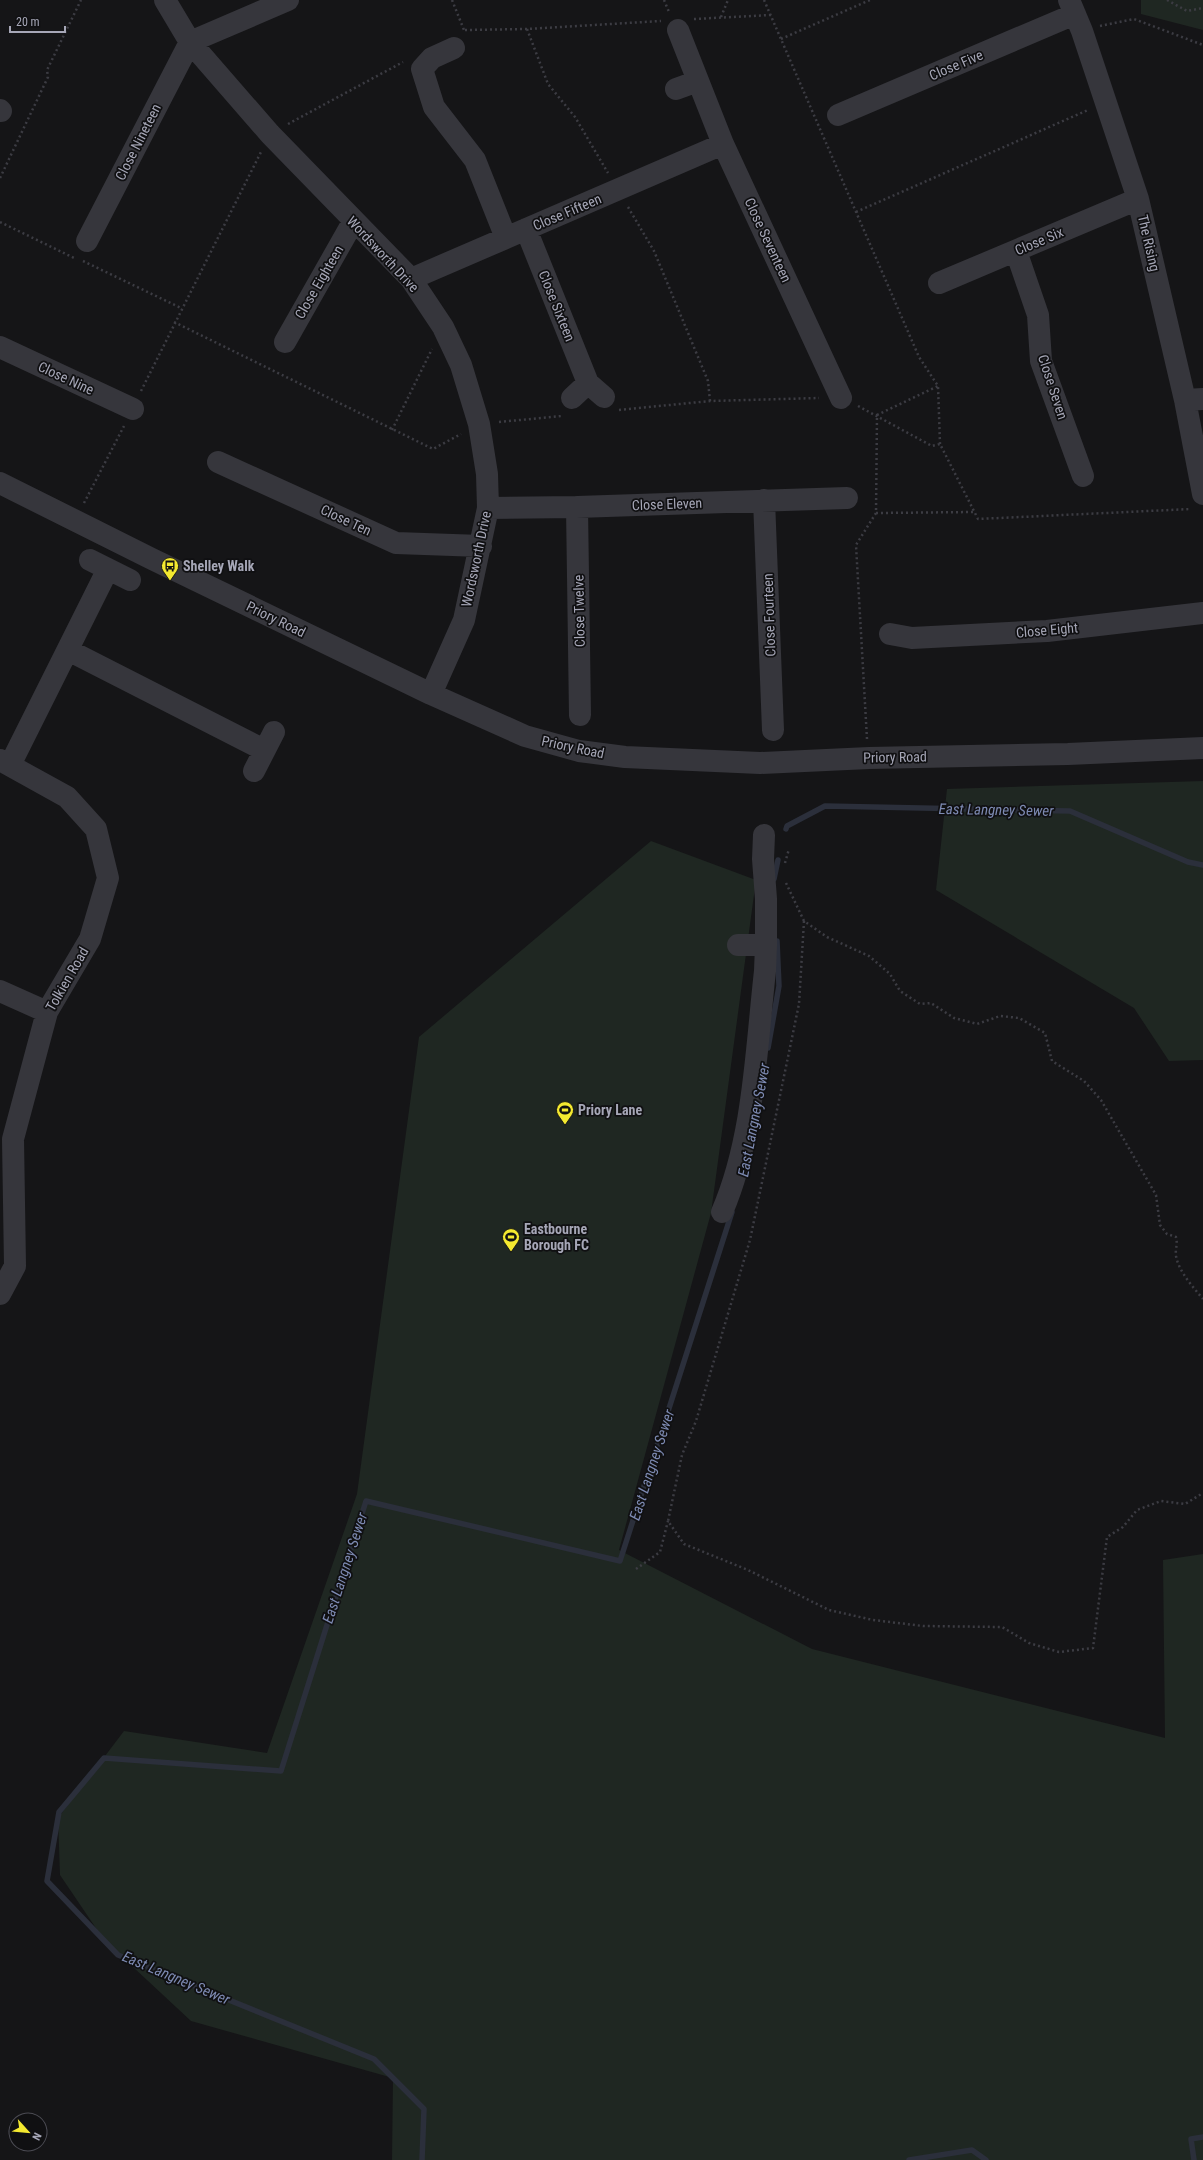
<svg xmlns="http://www.w3.org/2000/svg" width="1203" height="2160" font-family="'Roboto Condensed',sans-serif">
<style>
.green{fill:#1f2722}
.lines{fill:none;stroke-linecap:round;stroke-linejoin:round}
.stream{stroke:#2b2f3b;stroke-width:5.5}
.path{stroke:#3c3c43;stroke-width:2.5;stroke-dasharray:2 3;stroke-linecap:butt}
.minor{stroke:#36363c;stroke-width:22}
.labels{text-anchor:middle;stroke-width:3.5;stroke-linejoin:round;paint-order:stroke}
.street-label{font-size:14px;fill:#a6a7b7;stroke:#101012}
.poi-label{font-size:14px;font-weight:bold;fill:#a6a7b7;stroke:#101012;text-anchor:start}
.water-label{font-size:15px;font-style:italic;fill:#7d8ab2;stroke:#101012}
</style>
<rect width="100%" height="100%" fill="#151517"/>
<path class="green" d="M1141 0H1203V30L1141 14Z
M1203 781V1060L1169 1061 1134 1008 936 890 947 789Z
M651 841 756 880 711 1213 619 1550 812 1649 1165 1738 1163 1560 1203 1554V2160H392L393 2078 191 2021 104 1940 60 1875 58 1818 124 1731 267 1753 357 1494 419 1037Z"/>
<g class="lines">
<path class="stream" d="M786 829 787 826 825 806 1070 811 1188 862 1203 865
M774 879 778 860
M768 1048 779 986 777 941
M422 2160 424 2109 374 2059 118 1955 47 1881 59 1812 104 1758 281 1771 366 1501 620 1561 732 1212
M909 2160 972 2150 986 2160
M1194 2160 1191 2139 1203 2137"/>
<path class="path" d="M452 0 464 30
M664 0 669 12
M764 0 919 357 938 386 940 444
M1167 0 1187 11 1203 8
M721 17 728 0
M694 19 771 15
M1100 26 1134 19 1203 45
M527 29 548 84 575 117 608 173
M465 30 527 29 661 21
M781 39 870 0
M288 124 403 62
M0 178 48 77 47 70 81 0
M628 207 654 251 708 381 710 401
M856 212 1088 110
M0 222 74 258
M83 261 181 308
M174 322 433 449 461 434
M141 391 261 152
M858 406 932 446 940 444 978 519 1191 509
M619 410 710 401 819 398
M499 422 562 416
M392 430 432 349
M84 503 124 426
M876 513 975 512
M867 739 856 545 876 513 877 415 938 386
M785 863 789 849
M786 883 804 921 827 937 869 956 890 974 900 991 920 1004 931 1003 954 1018 977 1024 1000 1016 1019 1018 1045 1033 1052 1061 1084 1081 1101 1100 1156 1195 1160 1225 1167 1234 1176 1237C1178 1244 1175 1249 1176 1256 1179 1272 1193 1287 1203 1299
M804 921 799 1004 750 1240 696 1421 682 1455 668 1521 684 1544 748 1570 829 1610 873 1620 923 1626 1002 1627 1029 1643 1059 1652 1093 1648 1107 1537 1123 1527 1137 1510 1161 1501 1185 1504 1203 1493
M636 1569 660 1552 668 1521"/>
<path class="minor" d="M165 0 190 42 270 134 411 279 443 327 461 365 479 424 487 474 488 508 464 620 431 694
M1069 0 1082 31 1138 199 1185 400 1203 494
M678 30 723 144 841 398
M454 48 432 58 422 69 434 107 475 160 506 238
M676 89 698 81
M0 110 1 111
M838 115 1075 14
M526 229 588 383 604 397
M87 241 190 42 288 0
M1016 251 1038 315 1041 361 1083 476
M411 279 723 144
M939 283 1138 199
M285 342 353 222
M0 347 133 409
M572 398 588 383
M1185 400 1203 399
M218 462 396 543 481 546
M0 483 152 559 431 694 525 736 579 751 625 757 760 763 869 758 1068 754 1203 748
M764 500 773 730
M577 507 580 715
M488 508 577 507 847 498
M90 560 130 580
M890 634 912 638 1047 631 1203 613
M68 650 264 750
M0 760 67 797 96 829 108 878 90 939 47 1012 13 1139 15 1266 0 1294
M10 765 108 569
M254 771 274 732
M738 945H766V899L763 859 764 835
M0 991 47 1012
M722 1212C754 1138 756 1050 765 971L766 945"/>
</g>
<defs>
<g id="bus-pin" transform="scale(0.9)"><path d="M0 17L-7.5 6A9.5 9.5 0 1 1 7.5 6Z" fill="#f4e930" stroke="#101012"/><path d="M-5-6H5V4H4V6H2V4H-2V6H-4V4H-5ZM-3.5-4V0h7V-4ZM-3.5 1.2v1.5H-2V1.2ZM2 1.2v1.5H3.5V1.2Z" fill="#111"/></g>
<g id="stadium-pin" transform="scale(0.9)"><path d="M0 17L-7.5 6A9.5 9.5 0 1 1 7.5 6Z" fill="#f4e930" stroke="#101012"/><path d="M0-5a6.5 5 0 1 0 0 10a6.5 5 0 1 0 0-10ZM-3.5-1.8h7v3.6h-7Z" fill="#111"/></g>
</defs>
<g fill-rule="evenodd">
<use href="#bus-pin" x="170" y="566"/>
<use href="#stadium-pin" x="565" y="1110"/>
<use href="#stadium-pin" x="511" y="1237"/>
</g>
<g class="labels">
<g class="street-label">
<text transform="translate(956 65) rotate(-23)" y="5">Close Five</text>
<text transform="translate(138 142) rotate(-63)" y="5">Close Nineteen</text>
<text transform="translate(567 212) rotate(-23)" y="5">Close Fifteen</text>
<text transform="translate(768 240) rotate(65)" y="5">Close Seventeen</text>
<text transform="translate(1039 241) rotate(-23)" y="5">Close Six</text>
<text transform="translate(1149 243) rotate(77)" y="5">The Rising</text>
<text transform="translate(383 254) rotate(47)" y="5">Wordsworth Drive</text>
<text transform="translate(319 282) rotate(-60)" y="5">Close Eighteen</text>
<text transform="translate(557 306) rotate(68)" y="5">Close Sixteen</text>
<text transform="translate(66 378) rotate(25)" y="5">Close Nine</text>
<text transform="translate(1053 387) rotate(72)" y="5">Close Seven</text>
<text transform="translate(667 504) rotate(-2)" y="5">Close Eleven</text>
<text transform="translate(346 520) rotate(25)" y="5">Close Ten</text>
<text transform="translate(476 559) rotate(-78)" y="5">Wordsworth Drive</text>
<text transform="translate(579 611) rotate(-91)" y="5">Close Twelve</text>
<text transform="translate(769 615) rotate(-92)" y="5">Close Fourteen</text>
<text transform="translate(276 619) rotate(26)" y="5">Priory Road</text>
<text transform="translate(1047 630) rotate(-5)" y="5">Close Eight</text>
<text transform="translate(573 747) rotate(12)" y="5">Priory Road</text>
<text transform="translate(895 757) rotate(-1)" y="5">Priory Road</text>
<text transform="translate(67 979) rotate(-60)" y="5">Tolkien Road</text>
</g>
<g class="poi-label">
<text x="183" y="571">Shelley Walk</text>
<text x="578" y="1115">Priory Lane</text>
<text x="524" y="1234">Eastbourne<tspan x="524" dy="16">Borough FC</tspan></text>
</g>
<g class="water-label">
<text transform="translate(996 810) rotate(1)" y="5">East Langney Sewer</text>
<text transform="translate(754 1120) rotate(-79)" y="5">East Langney Sewer</text>
<text transform="translate(652 1465) rotate(-72)" y="5">East Langney Sewer</text>
<text transform="translate(345 1568) rotate(-72)" y="5">East Langney Sewer</text>
<text transform="translate(176 1978) rotate(23)" y="5">East Langney Sewer</text>
</g>
</g>
<g transform="translate(28 2132) rotate(117)"><circle r="19" fill="#101012" stroke="#4c4c54"/>
<path d="M0-3L7 15L0 10L-7 15Z" fill="#f4e930"/>
<text y="-6" font-size="11" font-weight="bold" text-anchor="middle" fill="#a6a7b7">N</text>
</g>
<path d="M10 26v6h55v-6" fill="none" stroke="#a6a7b7" stroke-width="2"/>
<text x="16" y="26" font-size="12" fill="#a6a7b7" stroke="#101012" stroke-width="3" paint-order="stroke">20 m</text>
</svg>
